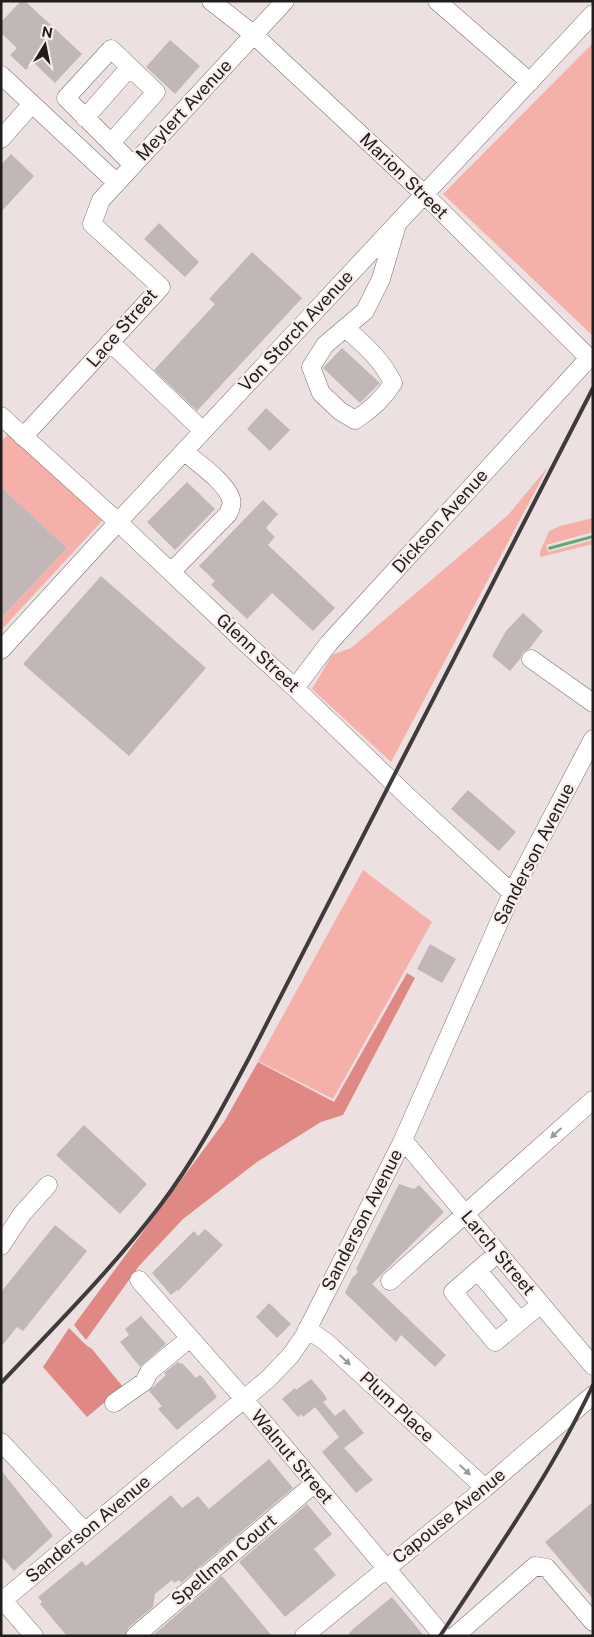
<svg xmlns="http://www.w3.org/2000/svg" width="594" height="1637" font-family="'Public Sans',sans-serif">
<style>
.green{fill:#f6b0aa}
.forest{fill:#e08883}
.water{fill:#5caa77}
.building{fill:#c1b7b6}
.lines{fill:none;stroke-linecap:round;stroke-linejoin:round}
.minor-casing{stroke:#7b7271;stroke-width:19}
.minor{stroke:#fff;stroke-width:18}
.rail{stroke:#3f3b3a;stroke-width:4}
.oneway{fill:#9b9999}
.labels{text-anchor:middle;stroke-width:4.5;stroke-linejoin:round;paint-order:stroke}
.street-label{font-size:18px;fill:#201d1c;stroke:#f9eeed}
</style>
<rect width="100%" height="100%" fill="#ece1e0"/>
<path class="green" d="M593 43V336L443 194Z
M11 431 103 520 2 629 1 618 67 548 1 487V441Z
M548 467 391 762 312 689 332 655 351 648 508 515Z
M593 518V532L546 545 548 552 593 540V544L540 557V552L549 531 560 526Z
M363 870 432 922 333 1099 258 1061Z"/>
<path class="forest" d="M407 973 415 978 343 1115 321 1122 257 1162 183 1219 139 1266 86 1340 74 1325 224 1122 258 1062 334 1102Z
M69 1328 86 1345 92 1349 123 1387 87 1417 43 1367Z"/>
<path class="water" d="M593 535V538L549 550 548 547Z"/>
<path class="building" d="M21 1H25L82 54 55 83 33 62 26 70 10 55 17 48 1 33V22Z
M170 40 200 66 175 94 146 67Z
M11 154 34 176 1 212V165Z
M159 223 199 262 185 277 144 239Z
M252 252 302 298 197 411 154 370 215 304 209 299Z
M342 348 380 383 360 403 323 368Z
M266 408 290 430 270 451 247 429Z
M187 482 215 509 175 550 147 522Z
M1 487 67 548 1 618Z
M263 500 278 514 266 528 275 537 268 545 335 608 313 631 272 593 247 619 211 585 215 581 199 566Z
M101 576 206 668 129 756 23 664Z
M523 613 543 631 529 649 523 652 520 659 510 671 492 656 506 631Z
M468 790 516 832 499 851 451 809Z
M430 944 456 959 442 983 417 969Z
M84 1125 147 1184 120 1214 56 1155Z
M399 1184 414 1189 419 1185 444 1212 372 1284 446 1355 435 1367 401 1335 396 1342 345 1293 352 1278 358 1272 356 1269Z
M55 1225 87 1251 23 1331 17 1327 1 1347V1292Z
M205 1229 223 1245 178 1291 177 1290 171 1295 152 1273 194 1231 198 1236Z
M269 1303 291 1324 277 1338 256 1317Z
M141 1316 166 1344 140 1367 120 1342 129 1335 125 1329Z
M178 1362 181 1364 182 1363 196 1378 200 1375 204 1379 217 1397 177 1430 158 1409 162 1406 149 1391 166 1375 164 1373Z
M311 1379 324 1394 327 1399 323 1402 335 1416 344 1409 364 1433 344 1448 373 1480 356 1493 322 1452 339 1437 315 1407 303 1417 301 1414 298 1417 282 1399 295 1388 296 1390Z
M269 1459 293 1488 181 1583 179 1580 174 1583 172 1580 155 1594 153 1607 128 1628 125 1636H67L40 1604 42 1602 38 1597 82 1561 86 1566 171 1495 182 1508 198 1496 209 1509Z
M1 1470 53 1536 14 1571 1 1556Z
M593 1502V1599L545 1542Z
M307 1504 332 1534 314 1549 336 1575 285 1617 239 1562Z
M222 1576 272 1636H152Z
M392 1597 424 1636H347L354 1628Z"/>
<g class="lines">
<g class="minor-casing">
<path id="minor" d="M211 1 253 34 424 194 589 358 329 643 295 688
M437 1 530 82
M1 75 117 183
M85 118 130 67
M1 139 32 104
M111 143 156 92 111 49 66 98 133 165
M345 328C364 344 382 360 393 383 383 399 371 410 355 420L340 411 321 393 311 367 325 345 365 311 381 279 396 228
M110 342 203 431
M1 416 118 522 249 646 295 688 404 793 512 893
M23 437 161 287 92 224 101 200 285 1
M171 572 228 514C230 509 233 505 231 499 226 482 197 463 184 451
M1 650 118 522 593 14
M531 659 593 703
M403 1140 593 1366
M1 1246 22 1214 48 1185
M498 1253 453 1292 495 1342 541 1304
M478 1271 520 1321
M139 1280 244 1399 443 1636
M390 1281 593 1100
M307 1329 326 1342 485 1488
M114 1403 144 1382 149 1372 190 1338
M1 1442 85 1532
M1 1598 34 1636
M1 1602 268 1379 291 1355 304 1336 333 1279 403 1140 512 893 593 739
M135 1636 314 1484
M304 1636 485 1488 593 1395
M455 1636 535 1566 547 1568 593 1622"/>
</g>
<use href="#minor" class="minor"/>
<path class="rail" d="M1 1383C55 1326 111 1270 159 1207 194 1161 222 1109 249 1058L593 388
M440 1636C494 1554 551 1474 593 1385"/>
</g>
<defs><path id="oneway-solid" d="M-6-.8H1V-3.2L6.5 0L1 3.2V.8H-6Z" transform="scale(1.25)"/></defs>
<g class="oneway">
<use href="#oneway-solid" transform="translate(556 1133) rotate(138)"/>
<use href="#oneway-solid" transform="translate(345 1360) rotate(43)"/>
<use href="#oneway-solid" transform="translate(465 1470) rotate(43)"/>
</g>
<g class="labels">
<g class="street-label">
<text transform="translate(184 110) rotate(-47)" y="6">Meylert Avenue</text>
<text transform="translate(404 176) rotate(44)" y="6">Marion Street</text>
<text transform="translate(122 328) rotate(-49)" y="6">Lace Street</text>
<text transform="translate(296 331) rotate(-47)" y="6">Von Storch Avenue</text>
<text transform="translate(440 521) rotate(-48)" y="6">Dickson Avenue</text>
<text transform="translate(258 653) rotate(43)" y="6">Glenn Street</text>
<text transform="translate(534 854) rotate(-63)" y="6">Sanderson Avenue</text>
<text transform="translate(362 1220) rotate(-63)" y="6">Sanderson Avenue</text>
<text transform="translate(498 1253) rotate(50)" y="6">Larch Street</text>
<text transform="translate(397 1407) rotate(43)" y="6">Plum Place</text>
<text transform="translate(292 1457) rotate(50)" y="6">Walnut Street</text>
<text transform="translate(449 1516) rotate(-39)" y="6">Capouse Avenue</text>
<text transform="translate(88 1529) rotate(-40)" y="6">Sanderson Avenue</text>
<text transform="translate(224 1560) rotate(-40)" y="6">Spellman Court</text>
</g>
</g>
<rect width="594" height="1637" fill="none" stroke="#201d1c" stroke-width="5"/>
<g transform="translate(45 45) rotate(10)" stroke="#f9eeed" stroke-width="4" paint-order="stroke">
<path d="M0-4L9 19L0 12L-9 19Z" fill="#201d1c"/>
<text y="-8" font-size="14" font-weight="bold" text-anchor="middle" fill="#201d1c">N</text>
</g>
</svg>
